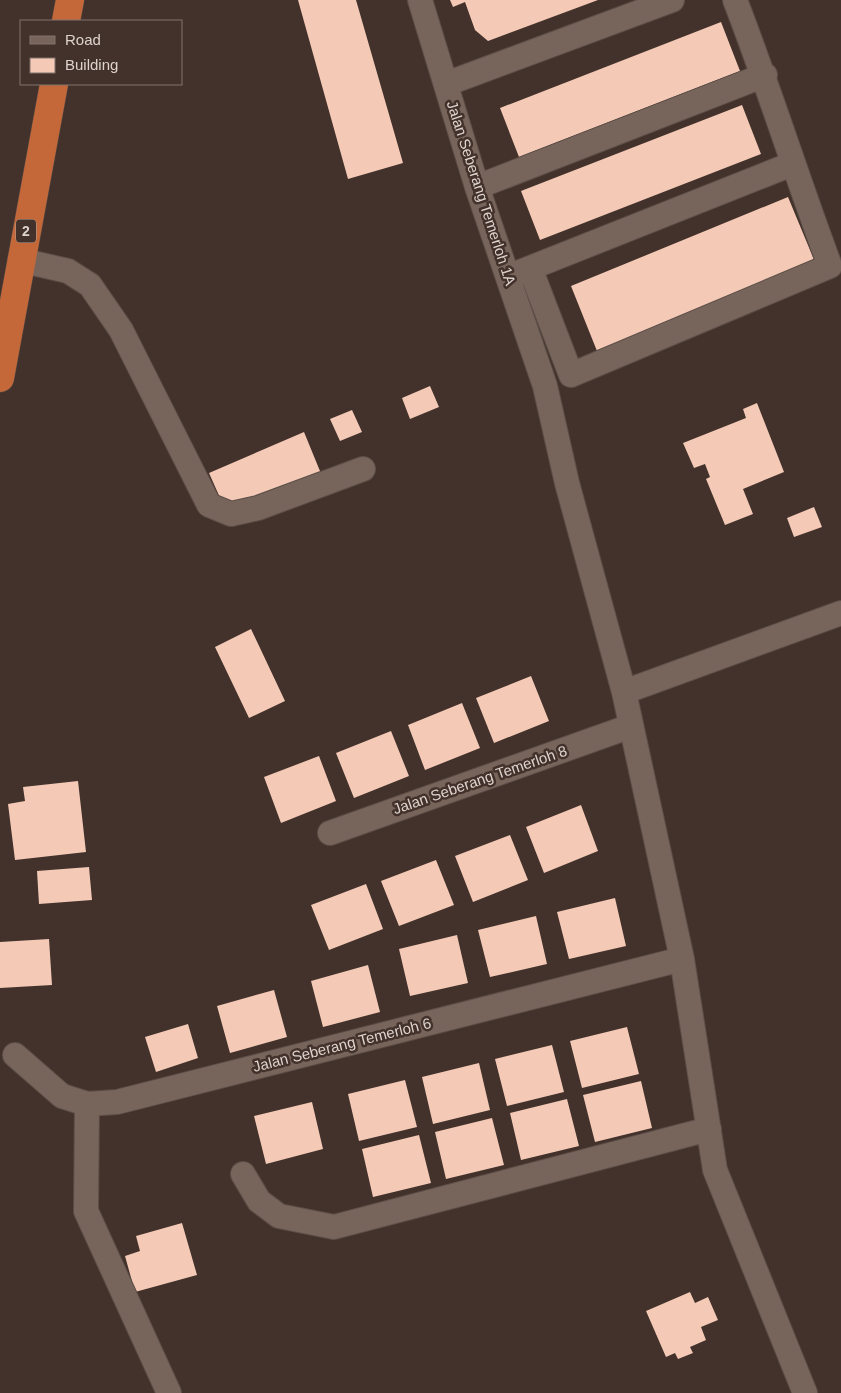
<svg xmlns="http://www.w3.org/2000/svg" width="841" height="1393" font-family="Helvetica,sans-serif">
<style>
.building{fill:#f4cab7}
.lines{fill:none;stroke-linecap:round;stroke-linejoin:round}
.minor-casing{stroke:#5c4e47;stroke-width:26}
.highway-casing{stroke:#5c4e47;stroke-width:29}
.minor{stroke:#77655c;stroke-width:24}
.highway{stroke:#c46839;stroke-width:28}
.labels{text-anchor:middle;stroke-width:5;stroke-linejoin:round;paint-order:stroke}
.shield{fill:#43322b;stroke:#b0a39d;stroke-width:1}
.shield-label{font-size:14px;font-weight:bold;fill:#ded3ce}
.street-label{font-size:15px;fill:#ded3ce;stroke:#43322b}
</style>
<rect width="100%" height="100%" fill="#43322b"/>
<path class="building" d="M298 0H356L403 163 348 179Z
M450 0H598L488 41 475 30 465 2 453 7Z
M721 22 740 71 519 157 500 108Z
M742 105 761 154 540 240 521 191Z
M788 197 815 262 597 351 571 286Z
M430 386 439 407 410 419 402 398Z
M757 403 784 472 743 489 753 514 725 525 706 479 710 477 705 464 694 468 683 443 746 418 743 409Z
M352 410 362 432 340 441 330 419Z
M304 432 322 476 263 501 260 494 225 509 209 473Z
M814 507 822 527 794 537 787 518Z
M251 629 285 701 249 718 215 647Z
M531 676 549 721 494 743 476 698Z
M462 703 480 748 425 770 408 725Z
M391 731 409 776 354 798 336 753Z
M319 756 336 801 281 823 264 777Z
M78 781 86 852 15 860 8 804 25 801 23 787Z
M581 805 598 851 544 873 526 827Z
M510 835 528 880 473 902 455 856Z
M436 860 454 905 399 926 381 881Z
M89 867 92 900 39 904 37 871Z
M366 884 383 929 329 950 311 905Z
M615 898 626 946 569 959 557 912Z
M536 916 547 964 490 977 478 930Z
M457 935 468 983 410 996 399 949Z
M49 939 52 985 0 988V942Z
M368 965 380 1012 323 1027 311 981Z
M274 990 287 1037 230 1053 217 1006Z
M188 1024 198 1058 156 1072 145 1037Z
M627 1027 639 1074 582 1088 570 1041Z
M552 1045 564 1092 507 1106 495 1059Z
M479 1063 490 1110 433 1124 422 1077Z
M405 1080 417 1127 359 1141 348 1094Z
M641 1081 652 1128 595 1142 583 1095Z
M567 1099 579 1146 521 1160 510 1113Z
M312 1102 323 1149 266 1164 254 1116Z
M492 1118 504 1165 446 1179 435 1132Z
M419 1135 431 1183 373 1197 362 1149Z
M182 1223 197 1275 135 1292 125 1256 140 1251 136 1236Z
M690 1292 695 1303 708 1297 718 1320 701 1327 706 1340 690 1347 693 1353 678 1359 675 1353 666 1357 646 1311Z"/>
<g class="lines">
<g class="minor-casing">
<path id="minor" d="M420 0 477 187 545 386 567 483 624 692 682 959 715 1170 805 1393
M446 84 672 0
M477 187 765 75
M20 260 68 271 90 285 121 330 209 505 231 514 258 508 363 469
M530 268 571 375 830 266C797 178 769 88 735 0
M515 274 792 164
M624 692 841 613
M330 833 631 726
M15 1055 62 1096 87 1104 117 1102 682 959
M87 1104 86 1211 169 1393
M243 1174 259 1201 279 1216 334 1227 709 1129"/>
</g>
<g class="highway-casing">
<path id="highway" d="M66 21 70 0
M0 378 54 84"/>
</g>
<use href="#minor" class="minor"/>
<use href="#highway" class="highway"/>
</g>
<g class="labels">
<rect class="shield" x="16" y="219.5" width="20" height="23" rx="4"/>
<g class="shield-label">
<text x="26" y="236">2</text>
</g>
<g class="street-label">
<text transform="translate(481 193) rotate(72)" y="5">Jalan Seberang Temerloh 1A</text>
<text transform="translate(480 780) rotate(-19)" y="5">Jalan Seberang Temerloh 8</text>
<text transform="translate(342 1045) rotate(-14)" y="5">Jalan Seberang Temerloh 6</text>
</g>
</g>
<rect x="20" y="20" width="162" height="65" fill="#43322b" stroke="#81726c"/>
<rect x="30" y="36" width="25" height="8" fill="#77655c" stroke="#81726c"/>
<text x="65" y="45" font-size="15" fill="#ded3ce">Road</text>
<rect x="30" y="58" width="25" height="15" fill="#f4cab7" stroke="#81726c"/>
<text x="65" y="70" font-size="15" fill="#ded3ce">Building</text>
</svg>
